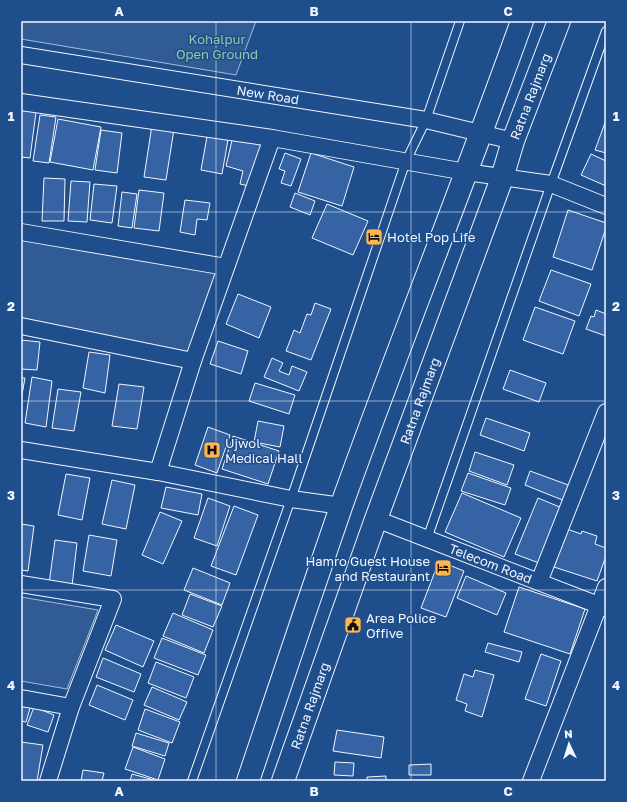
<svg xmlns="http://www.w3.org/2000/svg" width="627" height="802" font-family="'Golos Text',sans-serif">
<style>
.built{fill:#305b95;stroke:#a8bbd7}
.building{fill:#3563a3;stroke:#f2f6ff}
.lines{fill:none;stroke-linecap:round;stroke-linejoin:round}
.service-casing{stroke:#f2f6ff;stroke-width:10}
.minor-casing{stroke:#f2f6ff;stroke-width:18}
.trunk-casing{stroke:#f2f6ff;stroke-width:24}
.service{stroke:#1f4e8c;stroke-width:8}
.minor{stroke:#1f4e8c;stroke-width:16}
.trunk{stroke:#1f4e8c;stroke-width:22}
.grid{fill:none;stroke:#f2f6ff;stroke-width:1;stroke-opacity:0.55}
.labels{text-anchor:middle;stroke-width:3;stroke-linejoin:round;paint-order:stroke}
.park-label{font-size:13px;fill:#97c8a6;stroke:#1f4e8c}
.street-label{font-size:13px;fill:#f2f6ff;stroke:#1f4e8c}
.poi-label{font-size:13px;fill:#f2f6ff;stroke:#1f4e8c;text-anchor:start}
.neatline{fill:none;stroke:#f2f6ff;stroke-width:1.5}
.grid-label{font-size:13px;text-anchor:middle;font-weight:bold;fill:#f2f6ff}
</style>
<rect width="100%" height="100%" fill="#1f4e8c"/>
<path class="built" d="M21 21H256L236 75 21 39Z
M21 232 226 267 193 361 21 326Z
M21 597 98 610 67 689 21 681Z"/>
<path class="building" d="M21 109 36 112 30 158 21 157Z
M40 115 56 117 49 163 33 161Z
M58 119 101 127 93 170 50 162Z
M606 120V153L595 150Z
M152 125 174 129 166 180 144 177Z
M101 130 122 133 117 173 95 170Z
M208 131 229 134 222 174 201 170Z
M233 136 264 144 253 187 240 184 243 171 226 166Z
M285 153 301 159 291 186 281 183 285 171 279 169Z
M311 153 354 167 342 206 298 192Z
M591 154 606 161V186L581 175Z
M44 178 65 179 64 221H42Z
M71 181 90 182 87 222 68 221Z
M94 184 117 186 112 223 90 220Z
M139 190 164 193 159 231 134 228Z
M122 192 137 194 132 228 118 226Z
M295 193 315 201 310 215 290 207Z
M185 200 210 203 207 220 197 219 195 235 180 232Z
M327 204 368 221 353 255 312 238Z
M568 210 606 223V228L592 270 553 257Z
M551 270 591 284 579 316 539 301Z
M238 294 271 307 259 338 226 324Z
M315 303 331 309 311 360 286 351 294 330 300 333 307 314 311 315Z
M535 307 575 321 563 354 523 340Z
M596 310 606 314V336L586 329 591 316 594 317Z
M21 340 40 342 37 370 21 369Z
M218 341 248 351 241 374 210 364Z
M89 352 110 355 105 393 83 388Z
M272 358 283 363 279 371 289 375 292 366 307 372 299 391 264 377Z
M510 370 546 383 539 402 503 389Z
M32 377 52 381 46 427 25 423Z
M21 378H25L21 400Z
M255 383 295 395 289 414 249 401Z
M119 384 144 387 137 429 112 426Z
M58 389 81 392 74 431 52 428Z
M486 418 530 433 524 451 480 435Z
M258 421 284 426 280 447 254 442Z
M208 427 230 435 217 473 195 465Z
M233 436 279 451 268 484 222 469Z
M475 452 514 465 507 485 469 471Z
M530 471 571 486 565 501 525 485Z
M468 473 511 488 505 505 461 491Z
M66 474 90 478 82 520 58 515Z
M112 480 135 485 126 529 102 524Z
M166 487 202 494 198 515 161 508Z
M462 493 521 518 504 557 445 532Z
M208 498 230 506 217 546 194 538Z
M538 498 562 508 539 563 515 554Z
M234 506 258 515 236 575 211 566Z
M160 512 182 521 163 564 142 555Z
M21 524 34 526 28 571 21 570Z
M567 529 581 534 582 531 597 536 595 544 606 548V556L597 581 554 567Z
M89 535 117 540 111 576 83 571Z
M55 540 77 543 72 586 49 584Z
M439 561 464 571 446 617 421 608Z
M193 568 230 583 222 605 184 590Z
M466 576 506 593 497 615 457 598Z
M519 587 585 609 570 654 504 632Z
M190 594 222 606 213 627 182 615Z
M173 613 213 630 204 653 163 636Z
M116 625 154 641 143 667 105 650Z
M162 638 206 655 198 675 154 658Z
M488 643 522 652 519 662 485 652Z
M541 654 561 661 546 706 525 699Z
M103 658 141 674 134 692 96 677Z
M156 662 194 677 186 698 148 683Z
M475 670 494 675 482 717 465 711 467 704 456 700 464 674 473 677Z
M97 685 133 700 125 720 89 705Z
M152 687 187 702 179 720 144 705Z
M21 702 31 705 26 722 21 721Z
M34 707 54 715 48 732 27 725Z
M145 709 180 722 172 743 138 730Z
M337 730 384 737 381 758 333 751Z
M136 733 169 743 165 756 132 746Z
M21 742 43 745 37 781H21Z
M133 747 165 759 158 780 125 769Z
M335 762 354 763 353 776 334 775Z
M431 764V775H409V765Z
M83 770 104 773 102 781H81Z
M132 774 154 780V781H130Z
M386 776V781H367V777Z"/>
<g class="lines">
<g class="service-casing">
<path id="service" d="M427 539 551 184 606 31
M192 781 291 499 406 161 426 120 460 21"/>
</g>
<g class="minor-casing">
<g id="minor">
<path id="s1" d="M21 55 426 120 513 141"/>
<path d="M21 102 272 138 466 172 551 184 606 206"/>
<path d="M21 232 226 267"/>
<path d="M21 326 193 361"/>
<path d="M21 450 158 472 291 499 342 506"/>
<path d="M158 472 193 361 272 138"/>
<path id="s2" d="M376 519 606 608"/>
<path d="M539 582 606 412"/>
<path d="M21 584 113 599 71 707 48 781"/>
<path d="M21 698 71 707"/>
<path d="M531 781 606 587"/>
</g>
</g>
<g class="trunk-casing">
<g id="trunk">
<path d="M248 781C279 689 310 596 342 504 400 342 464 183 522 21"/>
<path id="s3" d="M283 781 376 519 502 178 513 141 559 21"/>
</g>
</g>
<use href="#service" class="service"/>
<use href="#minor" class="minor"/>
<use href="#trunk" class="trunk"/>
</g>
<path class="grid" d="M216 21V781M411 21V781M21 212H606M21 401H606M21 590H606"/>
<defs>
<g id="hotel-square" transform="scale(0.9)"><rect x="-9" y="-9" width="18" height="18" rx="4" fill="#ffb74d" stroke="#1f4e8c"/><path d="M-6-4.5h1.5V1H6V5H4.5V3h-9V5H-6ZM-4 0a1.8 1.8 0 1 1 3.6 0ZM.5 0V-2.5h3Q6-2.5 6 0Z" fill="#111"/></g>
<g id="hospital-square" transform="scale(0.9)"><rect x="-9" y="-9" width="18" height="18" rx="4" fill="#ffb74d" stroke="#1f4e8c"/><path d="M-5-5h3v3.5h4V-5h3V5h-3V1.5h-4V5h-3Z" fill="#111"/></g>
<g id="civic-square" transform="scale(0.9)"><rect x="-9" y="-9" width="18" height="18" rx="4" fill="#ffb74d" stroke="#1f4e8c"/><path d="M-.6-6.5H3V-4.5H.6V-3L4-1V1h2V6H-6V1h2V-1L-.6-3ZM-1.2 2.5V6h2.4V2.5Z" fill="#111"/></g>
</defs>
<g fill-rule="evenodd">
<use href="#hotel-square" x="374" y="237"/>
<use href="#hospital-square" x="212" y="450"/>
<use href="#hotel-square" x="443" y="568"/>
<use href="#civic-square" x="353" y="625"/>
</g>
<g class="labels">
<g class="park-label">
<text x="217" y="44">Kohalpur<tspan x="217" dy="15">Open Ground</tspan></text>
</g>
<g class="street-label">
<text dy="5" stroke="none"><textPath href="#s1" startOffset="250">New Road</textPath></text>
<text dy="5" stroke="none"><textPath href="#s3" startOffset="728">Ratna Rajmarg</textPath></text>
<text dy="5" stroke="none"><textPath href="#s3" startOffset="404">Ratna Rajmarg</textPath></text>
<text dy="5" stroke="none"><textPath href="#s2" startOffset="123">Telecom Road</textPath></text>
<text dy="5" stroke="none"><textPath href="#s3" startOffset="80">Ratna Rajmarg</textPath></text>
</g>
<g class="poi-label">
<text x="387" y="242">Hotel Pop Life</text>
<text x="225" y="448">Ujwol<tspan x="225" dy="15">Medical Hall</tspan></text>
<text x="430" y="566" text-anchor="end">Hamro Guest House<tspan x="430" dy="15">and Restaurant</tspan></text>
<text x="366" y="623">Area Police<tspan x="366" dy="15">Offive</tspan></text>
</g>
</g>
<rect width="627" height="802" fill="none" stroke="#1f4e8c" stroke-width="44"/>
<g transform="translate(569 744) rotate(356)" stroke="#1f4e8c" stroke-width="3" paint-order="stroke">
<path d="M0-3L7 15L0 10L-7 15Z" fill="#f2f6ff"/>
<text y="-6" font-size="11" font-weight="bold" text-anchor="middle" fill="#f2f6ff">N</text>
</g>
<rect x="22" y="22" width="583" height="758" class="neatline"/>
<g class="grid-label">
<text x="119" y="16">A</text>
<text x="314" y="16">B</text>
<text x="508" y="16">C</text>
<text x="11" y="121">1</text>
<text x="616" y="121">1</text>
<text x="11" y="311">2</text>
<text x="616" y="311">2</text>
<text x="11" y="500">3</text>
<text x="616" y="500">3</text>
<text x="11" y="690">4</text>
<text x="616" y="690">4</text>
<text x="119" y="796">A</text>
<text x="314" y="796">B</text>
<text x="508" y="796">C</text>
</g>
</svg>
